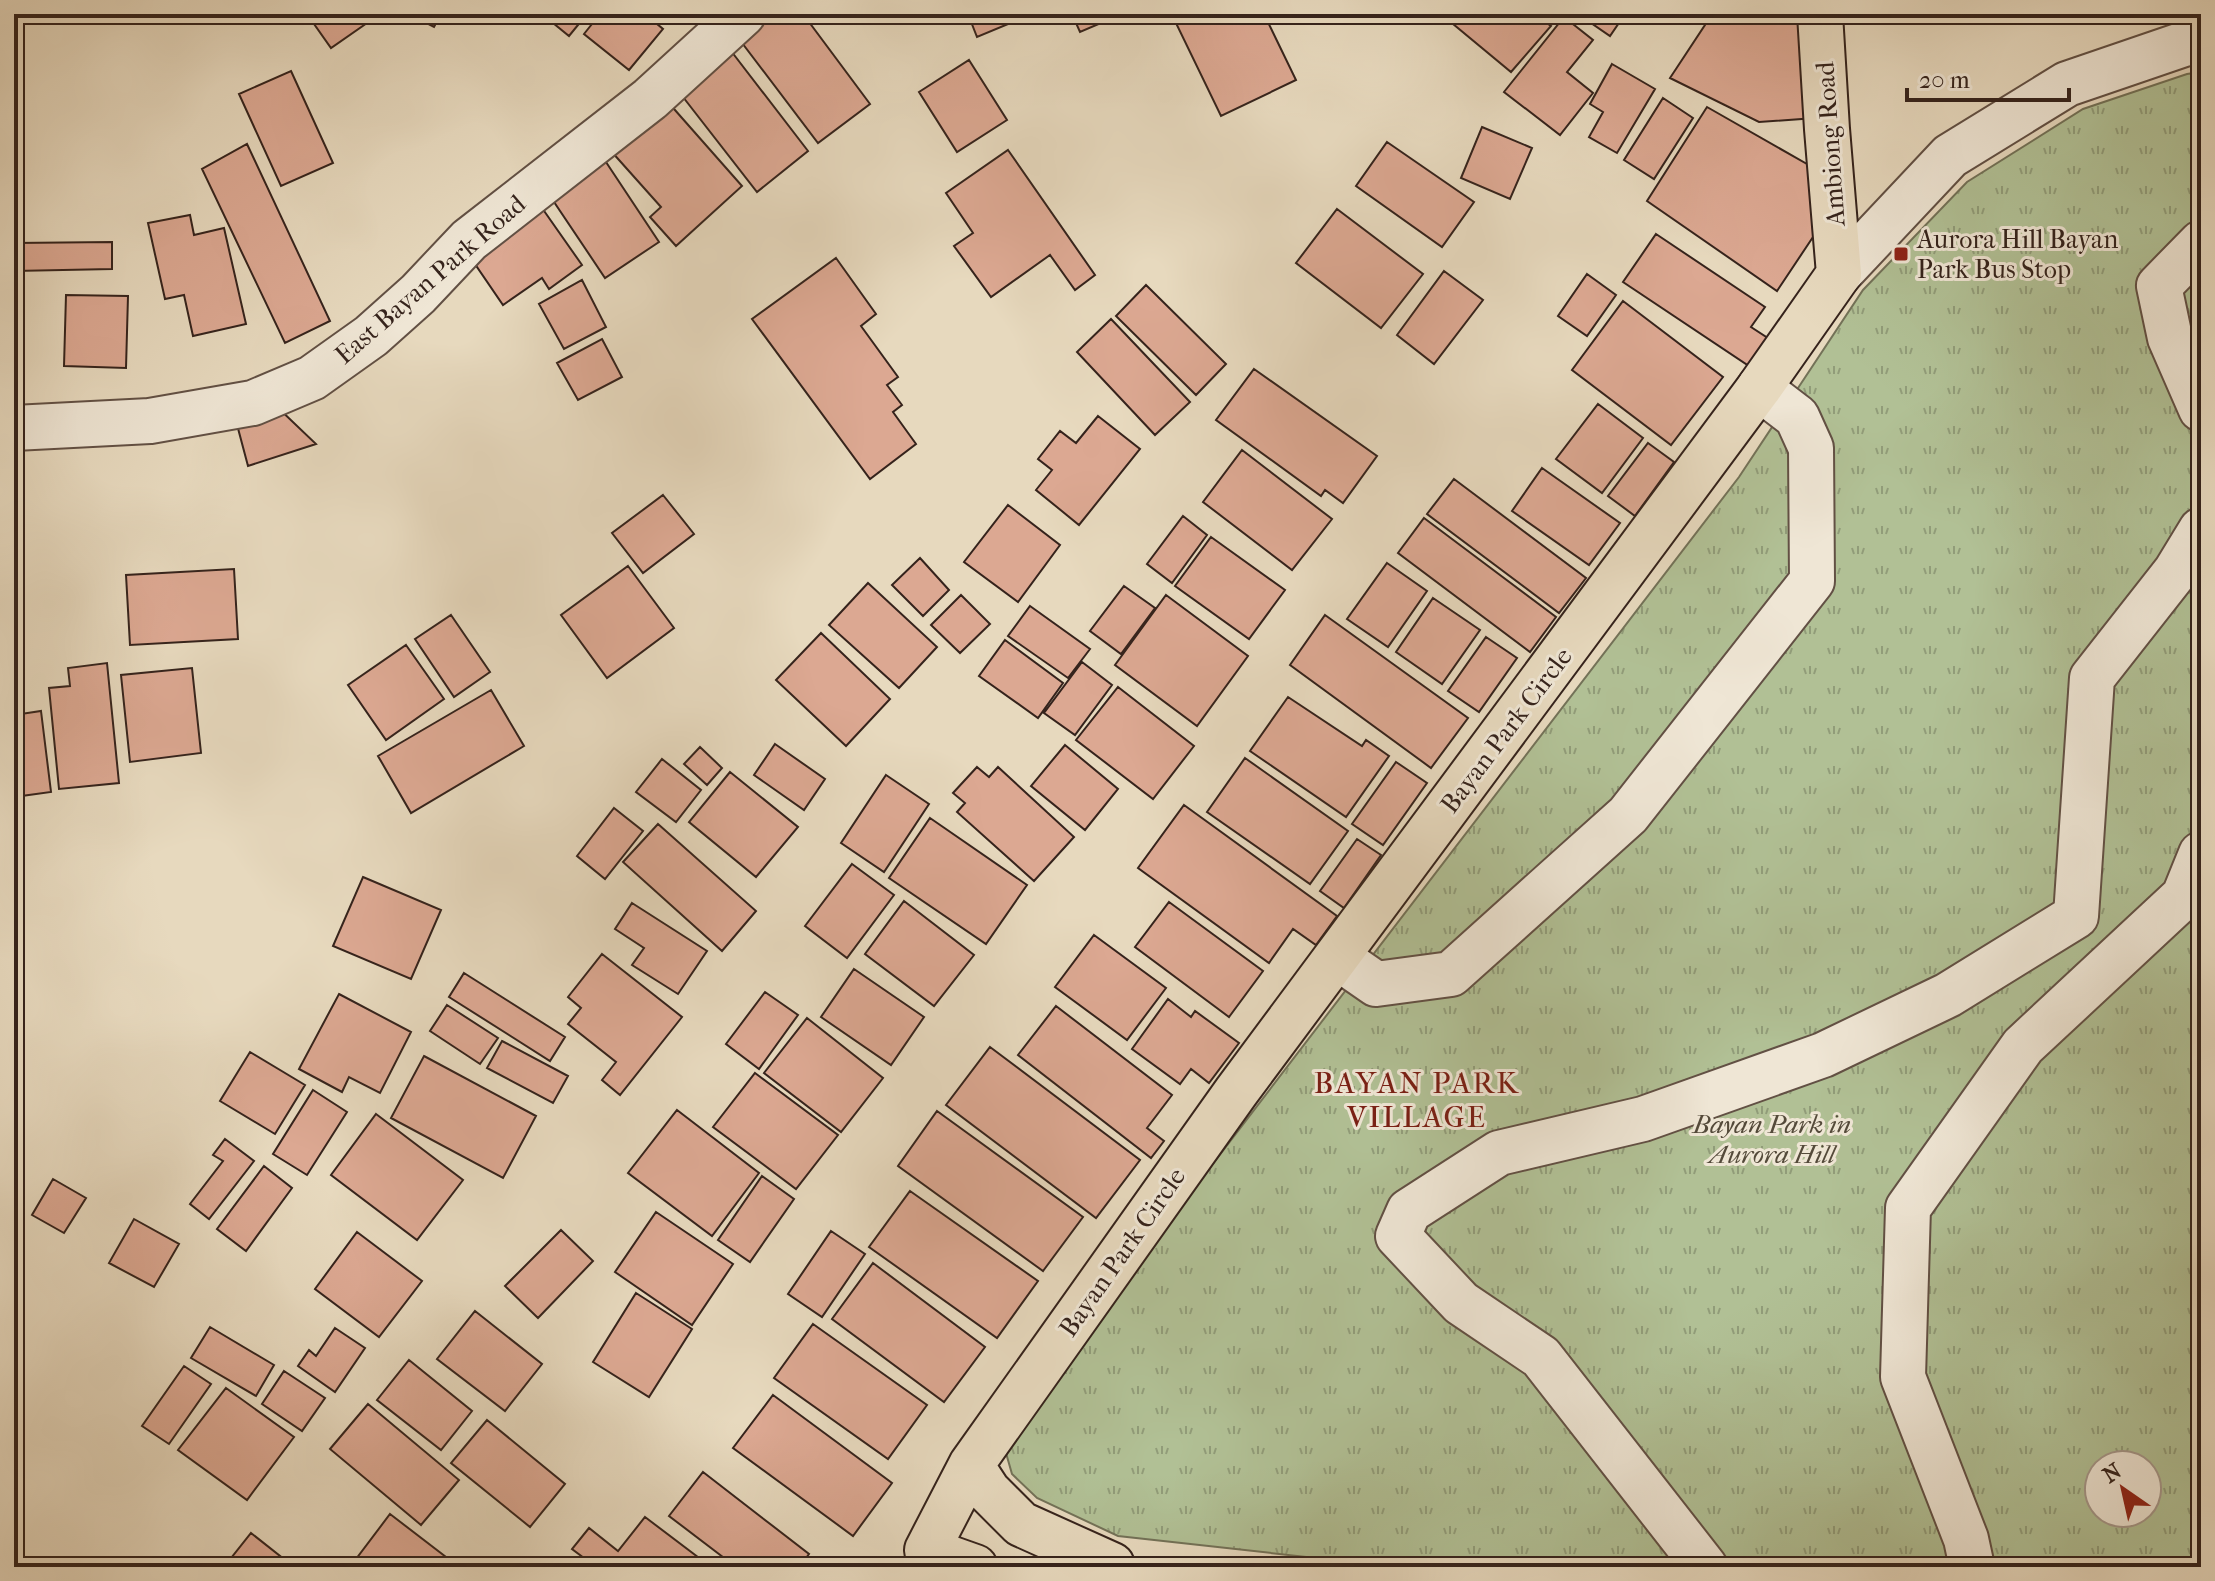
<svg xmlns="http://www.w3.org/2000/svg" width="2215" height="1581" font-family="'IM FELL French Canon',serif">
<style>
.park{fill:url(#park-tufts);stroke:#737258;stroke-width:2;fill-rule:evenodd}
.building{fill:#dca892;stroke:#35231c;stroke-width:2}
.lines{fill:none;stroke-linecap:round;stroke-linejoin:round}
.minor-casing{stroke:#625044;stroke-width:48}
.major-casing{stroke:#35231c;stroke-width:48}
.minor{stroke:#efe6d5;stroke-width:44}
.major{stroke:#e7d9be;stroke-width:44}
.poi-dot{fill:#8f2418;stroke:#efe6d5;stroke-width:3}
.labels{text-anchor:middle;stroke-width:6;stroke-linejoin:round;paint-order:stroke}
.street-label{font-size:26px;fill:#35231c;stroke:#efe6d5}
.poi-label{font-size:26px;fill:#35231c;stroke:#efe6d5;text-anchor:start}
.park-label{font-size:26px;font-style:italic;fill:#544a3a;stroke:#efe6d5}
.quarter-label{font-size:30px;letter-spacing:2px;fill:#7a1f14;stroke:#efe6d5}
</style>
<defs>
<pattern id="park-tufts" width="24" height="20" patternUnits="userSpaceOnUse" patternTransform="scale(2)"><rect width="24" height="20" fill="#b1c095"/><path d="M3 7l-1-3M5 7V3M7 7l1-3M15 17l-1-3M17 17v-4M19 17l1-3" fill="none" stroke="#919c79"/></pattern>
</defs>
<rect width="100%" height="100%" fill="#e7d9be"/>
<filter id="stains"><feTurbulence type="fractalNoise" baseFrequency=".0025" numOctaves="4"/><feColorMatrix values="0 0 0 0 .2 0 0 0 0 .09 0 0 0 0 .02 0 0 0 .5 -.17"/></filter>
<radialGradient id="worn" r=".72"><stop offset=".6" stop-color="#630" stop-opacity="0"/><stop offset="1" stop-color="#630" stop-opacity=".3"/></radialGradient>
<path class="park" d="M2201 72V1567H1397L1118 1536 1037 1498 1012 1474 1002 1439 1739 477 1863 290 1967 182 2083 109 2187 74ZM2099 1465H2147V1513H2099Z"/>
<path class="building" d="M307 14H361L367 23 331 48Z
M409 14H441L434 27Z
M542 14H587L569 36Z
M600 14H645L663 29 629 70 584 34Z
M755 14H803L870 104 818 143 733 31Z
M968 14H1032L977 37Z
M1072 14H1122L1080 32Z
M1184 14H1264L1296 80 1221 116 1174 19Z
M1441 14H1539L1537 16 1551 26 1511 72Z
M1578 14H1625L1610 36Z
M1715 14H1803L1815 118 1759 122 1670 78 1707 22Z
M1564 17 1593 40 1567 72 1593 93 1560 135 1504 92Z
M728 47 808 151 757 192 676 88Z
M969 60 1007 120 957 152 919 92Z
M1612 64 1655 89 1617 153 1589 137 1603 112 1590 104Z
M291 71 333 163 281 186 239 94Z
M1663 98 1693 118 1654 179 1624 160Z
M667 101 742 186 676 246 650 217 661 207 611 151Z
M1707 107 1814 168 1817 231 1777 291 1647 201Z
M1482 127 1532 148 1510 199 1461 178Z
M1387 142 1474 202 1442 247 1356 186Z
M247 144 330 321 285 343 202 169Z
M598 150 659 242 605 278 544 187Z
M1008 150 1095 275 1075 290 1050 255 991 297 954 246 973 233 946 193Z
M535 198 582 265 549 289 542 278 503 305 464 248Z
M1337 209 1423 274 1381 328 1296 263Z
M190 215 194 235 224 228 246 324 193 336 184 295 165 299 148 223Z
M1656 234 1765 307 1751 327 1780 346 1761 374 1623 282Z
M112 242V269L14 271V243Z
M836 258 876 314 861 326 898 377 887 385 902 405 893 412 916 444 870 479 752 319Z
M1444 271 1483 300 1434 364 1397 335Z
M1587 274 1616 295 1587 336 1558 316Z
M582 280 606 327 564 349 539 304Z
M1146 285 1226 364 1196 395 1116 316Z
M66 295 128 296 126 368 64 366Z
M1623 301 1723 377 1671 445 1572 370Z
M1111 319 1190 402 1155 435 1077 352Z
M602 339 622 377 578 400 557 363Z
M1254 369 1377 456 1343 503 1325 490 1321 496 1216 420Z
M273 403 316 444 248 466 235 417Z
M1598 404 1643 438 1602 493 1556 459Z
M1098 416 1140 449 1079 525 1036 490 1052 470 1038 459 1060 431 1076 443Z
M1648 443 1674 462 1635 516 1608 496Z
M1242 450 1332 519 1292 570 1203 502Z
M1542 468 1620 523 1589 565 1512 511Z
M1454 479 1586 578 1559 613 1427 514Z
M663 495 694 534 643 573 612 533Z
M1008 505 1060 545 1018 602 964 562Z
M1183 516 1207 535 1172 583 1147 564Z
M1424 518 1556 617 1530 652 1398 553Z
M1211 537 1285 590 1249 639 1175 586Z
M920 558 949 590 923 616 892 585Z
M1387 563 1427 591 1388 647 1347 619Z
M628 566 674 628 607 678 561 615Z
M234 569 238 639 130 645 126 575Z
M868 583 937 647 899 688 829 625Z
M1124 586 1155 608 1121 654 1090 631Z
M961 595 990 624 960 653 931 625Z
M1166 595 1248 656 1197 726 1115 665Z
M1433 598 1480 630 1442 684 1396 652Z
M1030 606 1090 649 1068 678 1008 636Z
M451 615 490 672 454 697 415 639Z
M1325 615 1468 718 1431 768 1290 665Z
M821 633 890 699 846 746 776 680Z
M1486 637 1517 658 1479 712 1448 691Z
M1005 640 1063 683 1038 718 979 676Z
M406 645 444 699 386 740 348 685Z
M1082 662 1112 685 1075 735 1044 713Z
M107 663 119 783 59 789 49 688 70 686 68 668Z
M192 668 201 753 130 762 121 675Z
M1118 687 1194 746 1153 799 1076 740Z
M491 690 524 746 411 813 378 756Z
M1288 697 1362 746 1366 740 1389 756 1346 817 1250 751Z
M41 711 51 792 14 797V715Z
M775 744 825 779 804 810 754 775Z
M1065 745 1118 789 1085 830 1031 786Z
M700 747 722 768 707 785 684 764Z
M1245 758 1348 831 1310 884 1207 812Z
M662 759 701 790 676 822 636 792Z
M1396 762 1427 783 1383 845 1352 824Z
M977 767 989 777 998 767 1074 837 1034 881 957 812 965 803 953 793Z
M730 772 798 827 756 877 689 822Z
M886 775 929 804 884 872 841 843Z
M1184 805 1337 916 1316 945 1293 929 1269 963 1138 868Z
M614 808 643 831 605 879 577 856Z
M930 818 1027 885 986 944 889 878Z
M658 824 756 911 722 951 623 862Z
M1357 839 1381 855 1344 908 1320 891Z
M852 864 894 895 847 958 805 926Z
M363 877 441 910 411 979 333 946Z
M904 901 974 955 934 1006 865 954Z
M1169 902 1263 971 1229 1017 1135 947Z
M632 903 707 951 678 994 632 965 644 948 615 929Z
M1094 935 1166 988 1127 1040 1055 987Z
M602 954 682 1017 620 1095 602 1080 616 1062 568 1024 581 1008 568 997Z
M854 969 924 1017 891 1065 821 1017Z
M464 973 565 1037 550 1061 449 997Z
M765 992 798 1015 759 1069 726 1044Z
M339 994 411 1032 380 1093 349 1077 342 1092 299 1069Z
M1168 999 1191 1017 1195 1011 1239 1043 1209 1083 1191 1069 1180 1084 1132 1049Z
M447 1005 498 1038 480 1064 430 1031Z
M1056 1006 1172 1095 1147 1128 1164 1141 1151 1158 1018 1055Z
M807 1018 883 1078 841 1132 764 1073Z
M502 1041 568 1076 553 1103 487 1068Z
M990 1047 1140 1160 1096 1218 946 1105Z
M250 1052 305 1085 275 1134 220 1101Z
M424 1056 536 1116 503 1178 391 1118Z
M755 1073 838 1135 796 1189 713 1127Z
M313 1090 347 1112 307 1175 273 1154Z
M677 1110 759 1173 712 1236 628 1173Z
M937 1111 1083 1217 1043 1271 898 1166Z
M376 1114 463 1180 417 1240 331 1175Z
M225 1139 254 1161 209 1219 190 1204 223 1161 213 1155Z
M264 1166 292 1188 246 1251 217 1229Z
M762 1176 794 1199 750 1262 718 1240Z
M53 1179 86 1198 64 1233 32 1215Z
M910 1191 1038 1281 997 1338 869 1247Z
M656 1212 733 1264 692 1325 615 1272Z
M134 1219 179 1244 154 1287 109 1263Z
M561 1230 593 1261 538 1318 505 1286Z
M831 1231 865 1254 822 1317 788 1294Z
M357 1232 422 1281 379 1337 315 1289Z
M873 1263 985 1347 944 1402 832 1319Z
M636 1293 692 1329 649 1397 593 1362Z
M475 1311 542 1364 505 1411 437 1359Z
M813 1324 927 1405 888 1459 774 1378Z
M210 1327 274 1365 256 1396 191 1358Z
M335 1328 365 1348 335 1392 298 1366 309 1350 316 1356Z
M409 1360 472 1411 441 1450 377 1400Z
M184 1366 211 1384 169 1444 142 1426Z
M284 1371 325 1398 302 1431 262 1404Z
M226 1388 294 1437 247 1500 178 1450Z
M773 1395 892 1483 853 1536 733 1448Z
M368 1404 459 1480 421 1525 330 1449Z
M487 1420 565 1484 530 1527 451 1463Z
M703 1472 809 1554 799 1567H736L669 1516Z
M390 1514 459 1567H350Z
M645 1517 711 1567H596L572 1549 589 1528 618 1551Z
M251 1533 294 1567H224Z
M559 1559 569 1567H552Z"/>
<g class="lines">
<g class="minor-casing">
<path id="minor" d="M2201 243 2159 286 2170 338 2201 409
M1839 274 1950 156 2067 84 2184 44 2201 42
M14 428 150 421 253 403 312 378 371 336 418 294 469 240 650 99 743 14
M1337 957 1376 984 1451 974 1628 815 1812 581 1811 448 1797 417 1759 388
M1705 1567 1541 1357 1461 1303 1398 1236 1409 1211 1499 1153 1643 1119 1823 1055 1948 995 2076 916 2092 678 2176 571 2201 530
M1972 1567 1966 1539 1903 1377 1908 1208 2023 1046 2184 896 2201 854"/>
</g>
<g class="major-casing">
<path id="major" d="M971 1465 988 1491 1021 1524 1112 1565
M975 1567 927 1550 971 1465 1236 1092 1759 388 1839 274 1827 129 1820 14"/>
</g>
<use href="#minor" class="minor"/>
<use href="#major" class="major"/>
</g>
<rect class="poi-dot" x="1893" y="246" width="16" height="16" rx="4"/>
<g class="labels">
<g class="street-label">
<text transform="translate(1830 144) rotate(-94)" y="9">Ambiong Road</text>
<text transform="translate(430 279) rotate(-41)" y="9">East Bayan Park Road</text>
<text transform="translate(1506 730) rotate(-53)" y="9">Bayan Park Circle</text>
<text transform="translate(1122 1252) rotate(-55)" y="9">Bayan Park Circle</text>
</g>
<g class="poi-label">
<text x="1917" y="248">Aurora Hill Bayan<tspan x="1917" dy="30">Park Bus Stop</tspan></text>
</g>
<g class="park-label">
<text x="1772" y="1133">Bayan Park in<tspan x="1772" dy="30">Aurora Hill</tspan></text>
</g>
<g class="quarter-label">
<text x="1417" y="1093">BAYAN PARK<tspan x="1417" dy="34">VILLAGE</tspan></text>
</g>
</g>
<rect width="2215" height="1581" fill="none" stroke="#e7d9be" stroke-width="48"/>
<rect x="16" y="16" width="2183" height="1549" fill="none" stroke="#35231c" stroke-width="4"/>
<rect x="24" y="24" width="2167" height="1533" fill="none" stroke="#35231c" stroke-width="2"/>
<g transform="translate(2123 1489) rotate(326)"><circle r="38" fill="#efe6d5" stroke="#a5988b" stroke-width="2"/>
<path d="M0-6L14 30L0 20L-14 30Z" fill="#8f2418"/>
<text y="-12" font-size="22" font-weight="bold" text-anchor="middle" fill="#35231c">N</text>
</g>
<path d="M1907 88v12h162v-12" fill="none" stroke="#35231c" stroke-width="4"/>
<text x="1919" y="88" font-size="24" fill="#35231c" stroke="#efe6d5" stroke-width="6" paint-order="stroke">20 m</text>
<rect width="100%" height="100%" filter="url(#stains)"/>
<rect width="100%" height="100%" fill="url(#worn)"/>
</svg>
